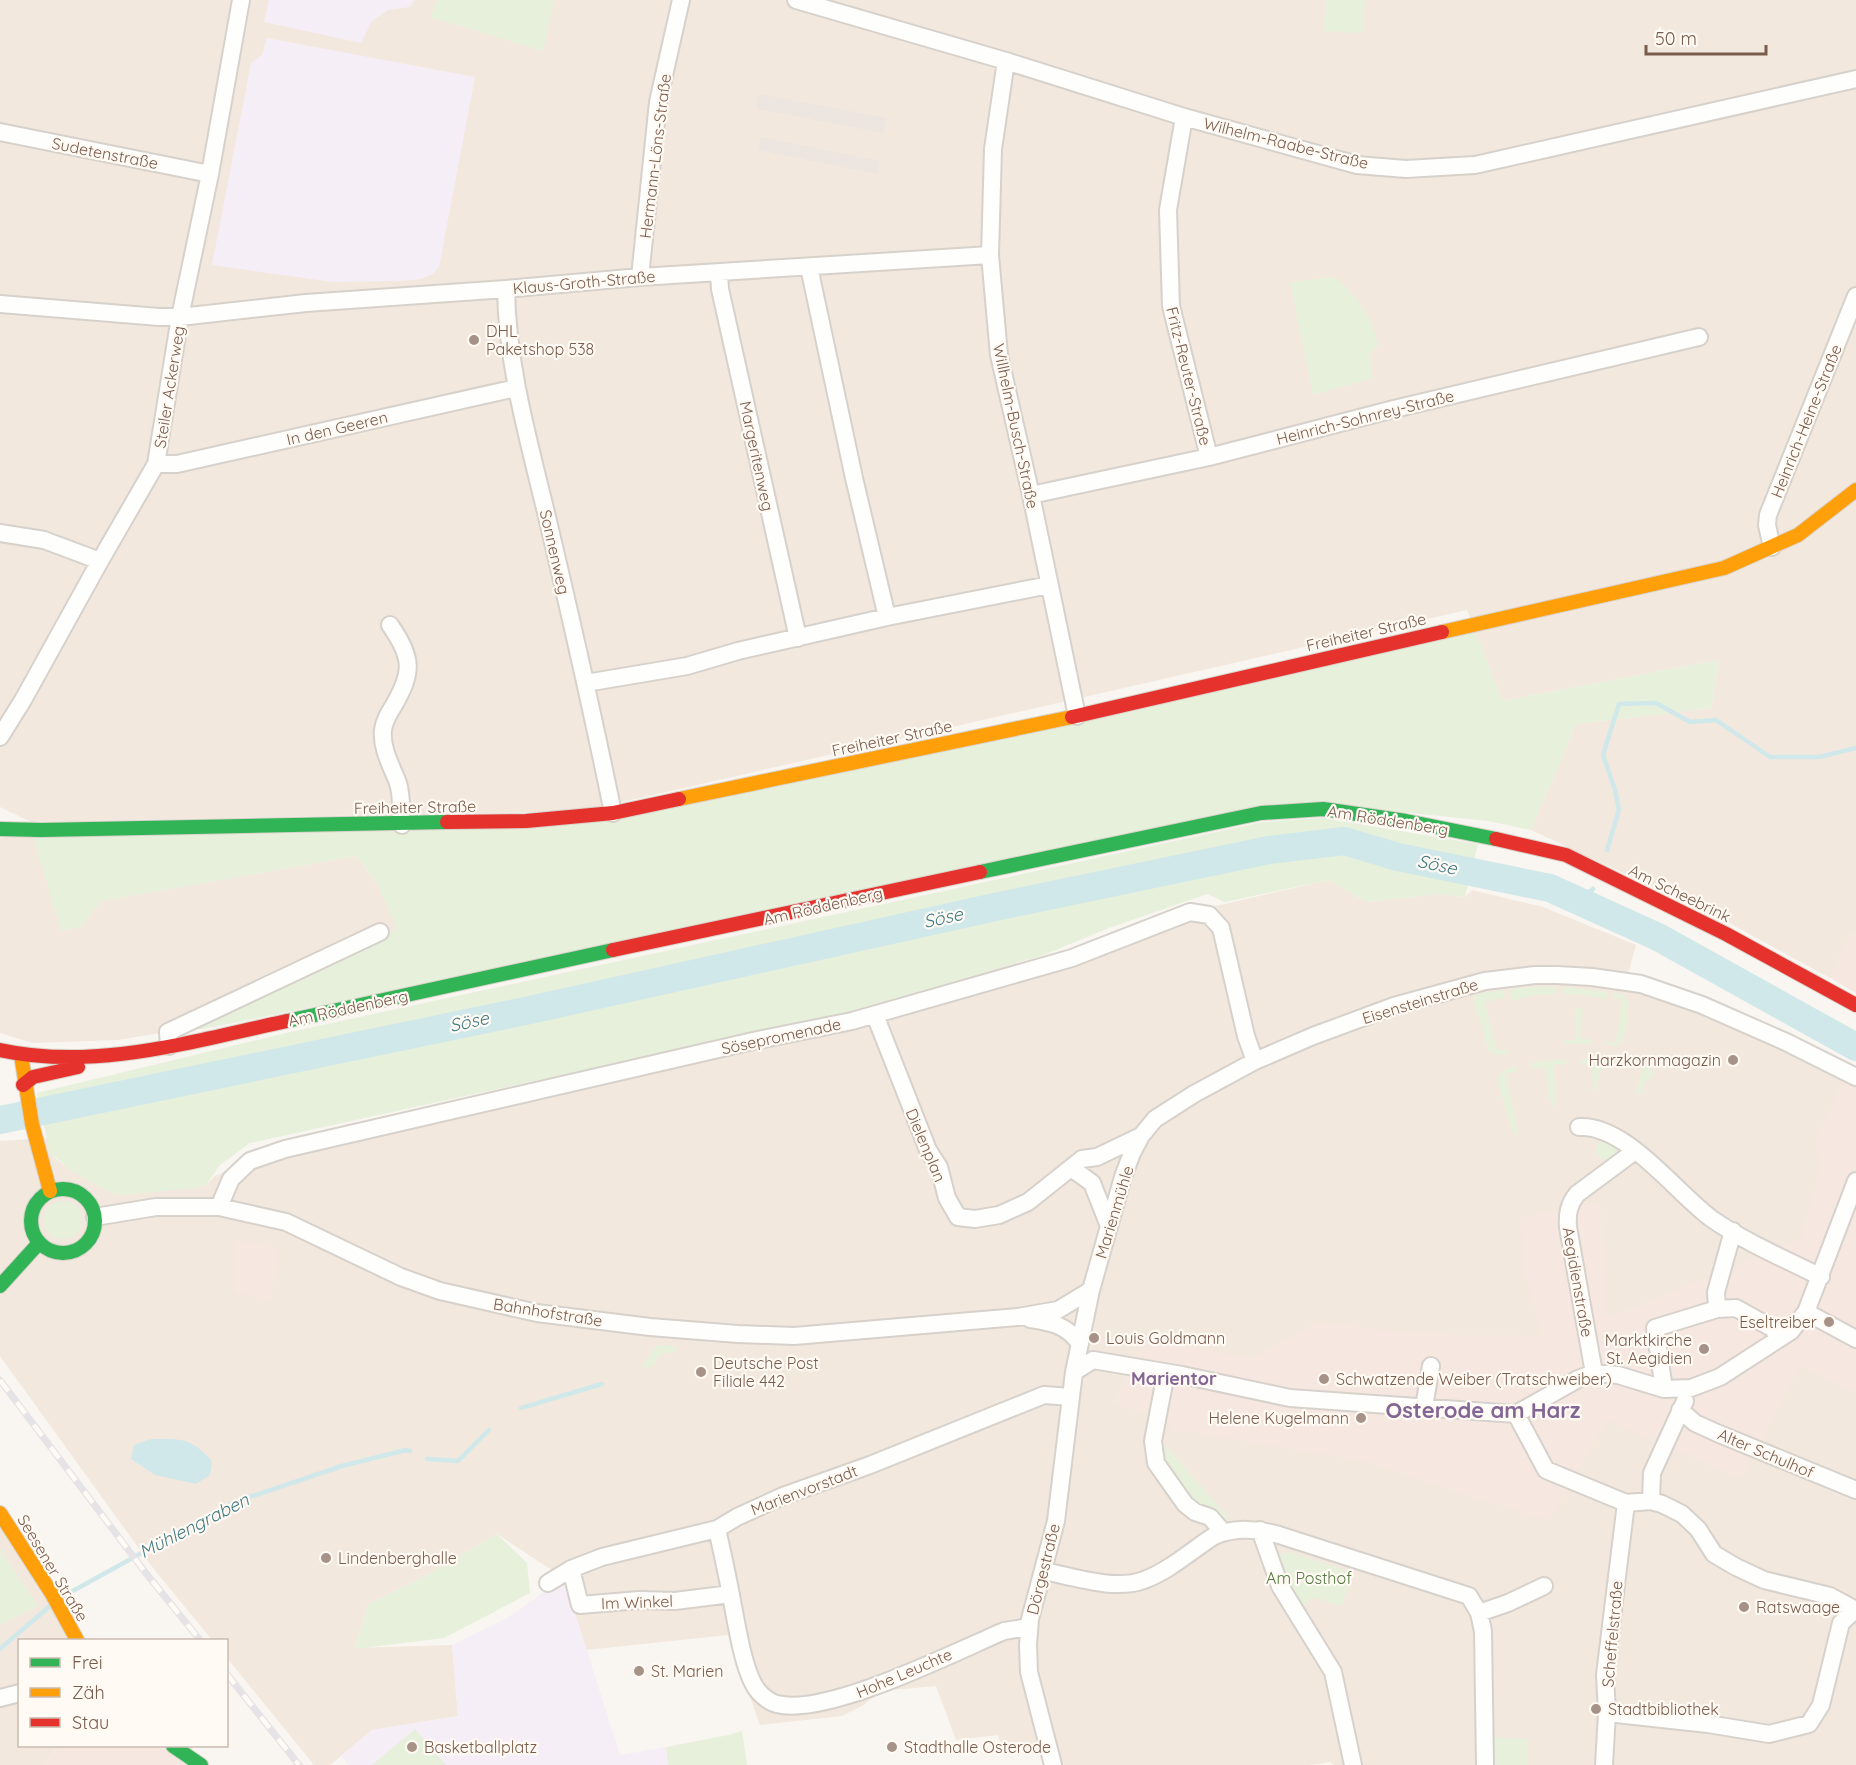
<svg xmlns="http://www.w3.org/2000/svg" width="1856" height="1765" font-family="Quicksand,sans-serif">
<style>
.residential{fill:#f2e8de}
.commercial{fill:#f6e8e1}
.industrial{fill:#ede5e0}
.education{fill:#f6eef6}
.green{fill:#e7f0db}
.water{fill:#d0e8ea}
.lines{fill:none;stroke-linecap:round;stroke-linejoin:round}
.stream{stroke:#d0e8ea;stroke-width:4.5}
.river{stroke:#d0e8ea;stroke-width:28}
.street-casing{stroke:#d7d1cb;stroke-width:20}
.fast-casing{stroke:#d9d2cb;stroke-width:16}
.slow-casing{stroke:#d9d2cb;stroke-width:16}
.jam-casing{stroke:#d9d2cb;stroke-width:16}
.street{stroke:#fefefd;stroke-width:16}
.fast{stroke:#30b455;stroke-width:14}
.slow{stroke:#ff9f0a;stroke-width:14}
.jam{stroke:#e5322d;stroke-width:14}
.rail-casing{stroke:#e6e3e7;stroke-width:7}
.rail{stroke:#fffaf3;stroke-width:4.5;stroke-dasharray:14;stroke-linecap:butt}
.poi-dot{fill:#a69286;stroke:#fffaf3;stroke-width:2}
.labels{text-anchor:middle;stroke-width:4.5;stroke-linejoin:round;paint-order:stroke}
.street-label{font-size:16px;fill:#7a5c4d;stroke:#fffaf3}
.poi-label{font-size:16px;fill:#7a5c4d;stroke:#fffaf3;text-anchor:start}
.park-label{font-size:16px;fill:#537a41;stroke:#fffaf3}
.water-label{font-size:18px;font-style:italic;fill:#437c86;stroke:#fffaf3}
.neighbourhood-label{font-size:18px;font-weight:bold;fill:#846695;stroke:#fffaf3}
.district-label{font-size:22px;font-weight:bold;fill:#846695;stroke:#fffaf3}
</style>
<rect width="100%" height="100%" fill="#f9f5f0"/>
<path class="residential" d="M0 0H1856V935L1852 934 1830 978 1720 918 1531 830 1576 724 1711 708 1719 660 1502 701 1467 610 582 811 31 822 0 807Z
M33 836 81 927 100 901 356 856 377 884 399 929 241 1006 183 1029 118 1040 33 1043 0 1033V837Z
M1329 880 1366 902 1438 894 1465 897 1472 890 1543 907 1636 945 1626 981 1856 1077V1765H1334L1330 1762 1309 1765H1053L1048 1749 1002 1751 998 1735 956 1740 936 1686 881 1691 862 1706 842 1716 760 1725 728 1635 586 1650 564 1578 497 1534 422 1578 368 1604 355 1648 452 1645 458 1716 372 1730 330 1765H314L227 1658 226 1640H212L153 1568 0 1356V1141L48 1138 51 1153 56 1159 68 1168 107 1191 206 1185 215 1176 250 1161 852 1021 1190 912Z
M0 1513 77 1640H20V1746H58L43 1765H0Z"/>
<path class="commercial" d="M1852 934 1856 935V993L1830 978Z
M1844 1080 1856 1087V1394L1801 1365 1740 1479 1607 1419 1549 1521 1362 1461 1194 1432 1170 1430 1171 1423 1114 1403 1145 1340 1253 1358 1319 1322 1407 1334 1543 1336 1523 1268 1521 1218 1600 1202 1607 1319 1801 1239 1821 1166 1815 1140Z
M236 1240 278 1249 271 1299 235 1293Z
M58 1746H173L201 1765H43Z"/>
<path class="industrial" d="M759 94 886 118 884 133 757 109Z
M761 137 880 161 877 174 758 150Z"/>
<path class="education" d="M269 0H414L410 7 388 10 371 22 361 43 264 22Z
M267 38 475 77 439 267 433 274 421 279 402 281 333 282 212 265 251 63 262 55Z
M564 1578 620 1755 666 1747 668 1765H349L341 1756 372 1730 458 1716 452 1645 507 1618Z"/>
<path class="green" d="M438 0H554L543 51 430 17Z
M1326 0H1365L1363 33 1324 31Z
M1334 277C1356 294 1372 317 1378 345L1369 354 1373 378 1313 395 1290 282Z
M1475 629 1502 701 1719 660 1711 708 1576 724 1531 830 1488 821 1325 804 203 1029H183L241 1006 398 929 377 884 356 856 101 901 81 927 61 931 33 836 527 826Z
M1323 818 1478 844 1465 897 1438 894 1366 902 1329 880 1225 902 1207 894 1109 928 1041 956 841 1014 250 1143 220 1165 206 1185 195 1188 121 1195 107 1191 86 1179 68 1168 50 1153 37 1093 295 1031 1263 822Z
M1530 987H1556V994L1535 995 1512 1001 1509 989Z
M1565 987 1608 992 1607 999 1575 994 1563 995 1562 989Z
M1504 990 1505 997 1485 1002 1497 1051 1508 1049V1054L1496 1055 1488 1050 1473 999 1476 994Z
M1614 992 1624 995 1628 1002C1628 1015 1628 1039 1616 1046L1605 1044V1041L1616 1042 1622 1000 1613 998Z
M1575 1008H1583L1580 1038 1591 1040V1044H1564L1563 1041 1576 1040Z
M1565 1059V1064L1554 1065 1556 1104 1552 1108 1544 1067 1532 1069 1531 1063Z
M1581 1059H1603L1614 1062 1612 1068 1602 1066 1596 1089 1593 1092 1592 1065H1581Z
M1632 1059 1642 1063 1654 1071 1652 1077 1643 1083 1641 1094H1636L1643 1065 1631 1060Z
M1516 1066 1517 1071 1506 1074 1518 1134 1517 1136 1512 1130 1497 1081C1499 1071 1507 1068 1516 1066Z
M1596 1150a10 10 0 1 1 20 0a10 10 0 1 1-20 0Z
M44 1220a19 19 0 1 1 38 0a19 19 0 1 1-38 0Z
M659 1345 676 1346V1353C662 1352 659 1354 653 1366L642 1368 654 1348Z
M1168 1400 1163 1443 1229 1518 1223 1519 1211 1509 1194 1503 1182 1495 1157 1449Z
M497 1534 527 1563 530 1593 444 1638 355 1649 368 1604 422 1578Z
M0 1549 38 1606 0 1625Z
M1289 1552 1354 1573 1341 1606 1313 1597 1305 1606 1293 1600 1280 1554Z
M415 1729 446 1765H372Z
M742 1731 747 1765H668L666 1747 729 1735Z
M1494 1738 1528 1739V1765H1494Z"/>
<path class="water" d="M151 1439C182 1439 190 1437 212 1461L210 1475 196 1484 155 1475 131 1459 134 1445Z"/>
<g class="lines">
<path class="stream" d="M1607 850 1619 810 1615 790 1603 755 1619 704 1656 703 1690 722 1716 720 1770 757H1819L1856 748
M1578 901 1593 889
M521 1408 602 1384
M427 1459 458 1461 489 1430
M62 1597 232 1503 342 1466 406 1450 410 1451
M0 1649 50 1606"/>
<path class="river" d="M0 1120 530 1010 995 907 1269 850 1344 841 1398 857 1550 888 1658 937 1856 1047"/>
<g class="street-casing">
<path id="street" d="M796 0 1006 61 1184 117 1357 165 1406 169 1475 165 1856 79
M1006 61 993 149 990 255 999 355 1031 495 1077 716
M1184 117 1168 210 1171 306 1209 457
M0 132 210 174
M809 267 854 478 887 617
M719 273 720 289 798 638
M640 277 658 102 681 0
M506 289C507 368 530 445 548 521 571 618 593 715 613 813
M0 304 159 317H180L306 303 506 289 640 277 990 255
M156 464H177L516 388
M1031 495 1209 457 1394 409 1699 337
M0 533 44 540 100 561
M1772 547 1767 525 1768 515 1856 296
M390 625C413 658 413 672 394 705 389 713 384 721 383 730 381 749 392 767 398 783 402 796 401 811 402 825
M586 683 687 666 738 651 887 617 1049 585
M0 737 23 700 100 561 156 464 180 317 210 174 241 0
M875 1015 928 1150 939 1167 947 1198 958 1217 975 1219 999 1215 1028 1202 1082 1159 1097 1157 1141 1136 1155 1119 1194 1094 1255 1061 1313 1036 1394 1006 1485 981 1535 975H1557L1592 977 1641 984 1702 1005 1786 1042 1856 1077
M169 1046 168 1032 380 932
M1579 1127C1626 1124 1676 1193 1712 1219 1745 1242 1785 1259 1821 1277
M1071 1168 1092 1183 1109 1226
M219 1207 231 1179 250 1161 285 1149 753 1041 852 1021 1072 958 1190 912 1209 915 1221 928 1246 1036 1255 1061
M95 1217 156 1207H219L286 1222 401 1277 440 1291 537 1313 650 1327 738 1334 794 1336 1018 1317 1058 1310 1091 1290
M1717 1309 1736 1308 1772 1328 1779 1338
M1806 1312 1856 1339
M1030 1319C1051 1322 1067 1325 1080 1344
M1074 1372 1093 1360 1182 1375 1290 1398 1516 1414 1578 1379 1594 1373 1618 1375 1664 1389 1691 1388 1720 1377 1791 1331 1806 1312 1856 1181
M1166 1373 1153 1441 1156 1463 1185 1504 1195 1512 1210 1517 1223 1532
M1594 1373 1568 1227C1567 1213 1569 1204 1577 1194L1635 1151
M1664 1389 1655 1328 1717 1309 1716 1292 1733 1231
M1424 1407 1431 1366
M1680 1410 1695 1423 1717 1433 1856 1490
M1516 1414 1546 1470 1626 1503 1651 1501 1662 1504 1682 1514 1698 1529 1714 1554 1736 1567 1764 1580 1830 1596 1856 1610
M1651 1501 1652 1473 1685 1401
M717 1529C722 1551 727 1573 731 1596 736 1619 743 1673 758 1691 762 1696 771 1703 777 1704 826 1717 955 1652 1004 1631L1029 1627
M1260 1530 1280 1586 1333 1672 1353 1765
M571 1569 580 1605 639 1600 675 1601 731 1594
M1044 1571C1073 1577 1116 1591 1144 1580 1169 1571 1192 1550 1214 1536 1236 1527 1257 1529 1279 1535L1469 1596 1479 1613 1483 1631 1485 1765
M548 1583 571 1569 602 1557 717 1529 737 1517 783 1496 870 1465 1044 1395 1071 1397
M1479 1613 1508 1603 1544 1586
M0 1698 20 1693
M1607 1713 1708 1724 1769 1734 1809 1724 1821 1705 1841 1623 1856 1609
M1053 1765 1029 1672 1028 1645 1030 1619 1056 1521 1074 1372 1091 1290 1123 1177 1132 1153 1141 1136
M1604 1765 1607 1713 1605 1675 1626 1503"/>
</g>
<g class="fast-casing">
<path id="fast" d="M0 829 41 830 447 822
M980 872 1261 813 1323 809 1406 821 1496 839
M287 1021 613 950
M31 1221a32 32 0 1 1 64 0a32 32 0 1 1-64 0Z
M0 1286 39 1243
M173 1746 201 1765"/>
</g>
<g class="slow-casing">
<path id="slow" d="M1442 632 1724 568 1798 535 1856 490
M679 799 1072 717
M21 1055 32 1124 50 1191
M0 1513 52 1594 77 1640"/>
</g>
<g class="jam-casing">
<path id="jam" d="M1072 717 1442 632
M447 822 526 821 613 813 679 799
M1496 839 1566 855 1726 934 1856 1005
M613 950 980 872
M0 1050C96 1071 193 1041 287 1021
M23 1085 33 1077 78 1067"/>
</g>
<use href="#street" class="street"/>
<use href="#fast" class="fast"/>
<use href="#slow" class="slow"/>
<use href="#jam" class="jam"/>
<g class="rail-casing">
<path id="rail" d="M0 1380 145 1572 200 1640
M226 1673 299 1765"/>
</g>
<use href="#rail" class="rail"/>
</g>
<g class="poi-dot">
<circle cx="474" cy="340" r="6"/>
<circle cx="1733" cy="1060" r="6"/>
<circle cx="1829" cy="1322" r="6"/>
<circle cx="1094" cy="1338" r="6"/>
<circle cx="1704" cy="1349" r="6"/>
<circle cx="701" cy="1372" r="6"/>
<circle cx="1324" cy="1379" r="6"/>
<circle cx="1361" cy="1418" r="6"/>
<circle cx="326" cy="1558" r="6"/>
<circle cx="1744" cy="1607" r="6"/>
<circle cx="639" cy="1671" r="6"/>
<circle cx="1596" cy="1709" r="6"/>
<circle cx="412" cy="1747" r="6"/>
<circle cx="892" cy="1747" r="6"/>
</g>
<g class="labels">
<g class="street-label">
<text transform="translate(1286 143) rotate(14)" y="6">Wilhelm-Raabe-Straße</text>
<text transform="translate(105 153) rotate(11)" y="6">Sudetenstraße</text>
<text transform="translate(655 156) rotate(-83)" y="6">Hermann-Löns-Straße</text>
<text transform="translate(584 282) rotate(-5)" y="6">Klaus-Groth-Straße</text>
<text transform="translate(1189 376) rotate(76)" y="6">Fritz-Reuter-Straße</text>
<text transform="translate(169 387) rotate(-81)" y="6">Steiler Ackerweg</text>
<text transform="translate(1365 417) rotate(-14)" y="6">Heinrich-Sohnrey-Straße</text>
<text transform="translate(1806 421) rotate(-68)" y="6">Heinrich-Heine-Straße</text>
<text transform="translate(1016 426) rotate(78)" y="6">Willhelm-Busch-Straße</text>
<text transform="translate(337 428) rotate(-13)" y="6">In den Geeren</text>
<text transform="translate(757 456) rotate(78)" y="6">Margeritenweg</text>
<text transform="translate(555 552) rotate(77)" y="6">Sonnenweg</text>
<text transform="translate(1366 632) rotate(-13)" y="6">Freiheiter Straße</text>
<text transform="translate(892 738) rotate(-12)" y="6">Freiheiter Straße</text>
<text transform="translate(415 807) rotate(-1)" y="6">Freiheiter Straße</text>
<text transform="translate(1388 820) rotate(9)" y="6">Am Röddenberg</text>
<text transform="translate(1680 893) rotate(26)" y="6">Am Scheebrink</text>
<text transform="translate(823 906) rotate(-13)" y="6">Am Röddenberg</text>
<text transform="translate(1420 1001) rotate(-17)" y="6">Eisensteinstraße</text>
<text transform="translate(348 1008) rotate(-12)" y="6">Am Röddenberg</text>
<text transform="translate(781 1036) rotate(-12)" y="6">Sösepromenade</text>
<text transform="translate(926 1145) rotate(67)" y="6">Dielenplan</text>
<text transform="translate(1114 1212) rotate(-73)" y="6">Marienmühle</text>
<text transform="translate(1578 1282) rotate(80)" y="6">Aegidienstraße</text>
<text transform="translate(548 1312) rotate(9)" y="6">Bahnhofstraße</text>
<text transform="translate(1766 1453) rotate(23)" y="6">Alter Schulhof</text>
<text transform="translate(804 1490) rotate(-21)" y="6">Marienvorstadt</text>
<text transform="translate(53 1568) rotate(59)" y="6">Seesener Straße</text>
<text transform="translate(1043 1569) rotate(-76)" y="6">Dörgestraße</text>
<text transform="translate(637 1602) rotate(-2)" y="6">Im Winkel</text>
<text transform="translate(1612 1634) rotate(-85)" y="6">Scheffelstraße</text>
<text transform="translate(904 1673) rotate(-23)" y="6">Hohe Leuchte</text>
</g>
<g class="poi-label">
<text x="486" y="337">DHL<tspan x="486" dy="18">Paketshop 538</tspan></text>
<text x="1721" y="1066" text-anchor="end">Harzkornmagazin</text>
<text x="1817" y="1328" text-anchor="end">Eseltreiber</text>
<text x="1106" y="1344">Louis Goldmann</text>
<text x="1692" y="1346" text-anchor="end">Marktkirche<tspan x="1692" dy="18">St. Aegidien</tspan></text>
<text x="713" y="1369">Deutsche Post<tspan x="713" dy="18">Filiale 442</tspan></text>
<text x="1336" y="1385">Schwatzende Weiber (Tratschweiber)</text>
<text x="1349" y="1424" text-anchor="end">Helene Kugelmann</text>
<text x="338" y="1564">Lindenberghalle</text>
<text x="1756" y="1613">Ratswaage</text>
<text x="651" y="1677">St. Marien</text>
<text x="1608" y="1715">Stadtbibliothek</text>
<text x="424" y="1753">Basketballplatz</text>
<text x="904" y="1753">Stadthalle Osterode</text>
</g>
<g class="park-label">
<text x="1309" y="1584">Am Posthof</text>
</g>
<g class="water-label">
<text transform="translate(1437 865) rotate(12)" y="6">Söse</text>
<text transform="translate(943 918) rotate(-12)" y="6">Söse</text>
<text transform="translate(469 1022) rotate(-12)" y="6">Söse</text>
<text transform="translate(194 1526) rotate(-27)" y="6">Mühlengraben</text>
</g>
<g class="neighbourhood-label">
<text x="1174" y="1385">Marientor</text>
</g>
<g class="district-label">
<text x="1483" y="1418">Osterode am Harz</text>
</g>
</g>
<rect x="18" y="1639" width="210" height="108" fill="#fffaf3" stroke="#cabbb1" stroke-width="1.5"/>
<rect x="30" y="1658" width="30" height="9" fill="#30b455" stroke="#cabbb1" stroke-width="1.5"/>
<text x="72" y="1669" font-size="18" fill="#7a5c4d">Frei</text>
<rect x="30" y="1688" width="30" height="9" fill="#ff9f0a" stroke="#cabbb1" stroke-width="1.5"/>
<text x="72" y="1699" font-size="18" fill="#7a5c4d">Zäh</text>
<rect x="30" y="1718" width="30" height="9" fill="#e5322d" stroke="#cabbb1" stroke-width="1.5"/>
<text x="72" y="1729" font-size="18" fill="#7a5c4d">Stau</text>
<path d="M1646 45v9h120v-9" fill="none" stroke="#7a5c4d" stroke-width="3"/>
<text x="1655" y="45" font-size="18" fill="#7a5c4d" stroke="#fffaf3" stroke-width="4.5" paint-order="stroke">50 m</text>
</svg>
